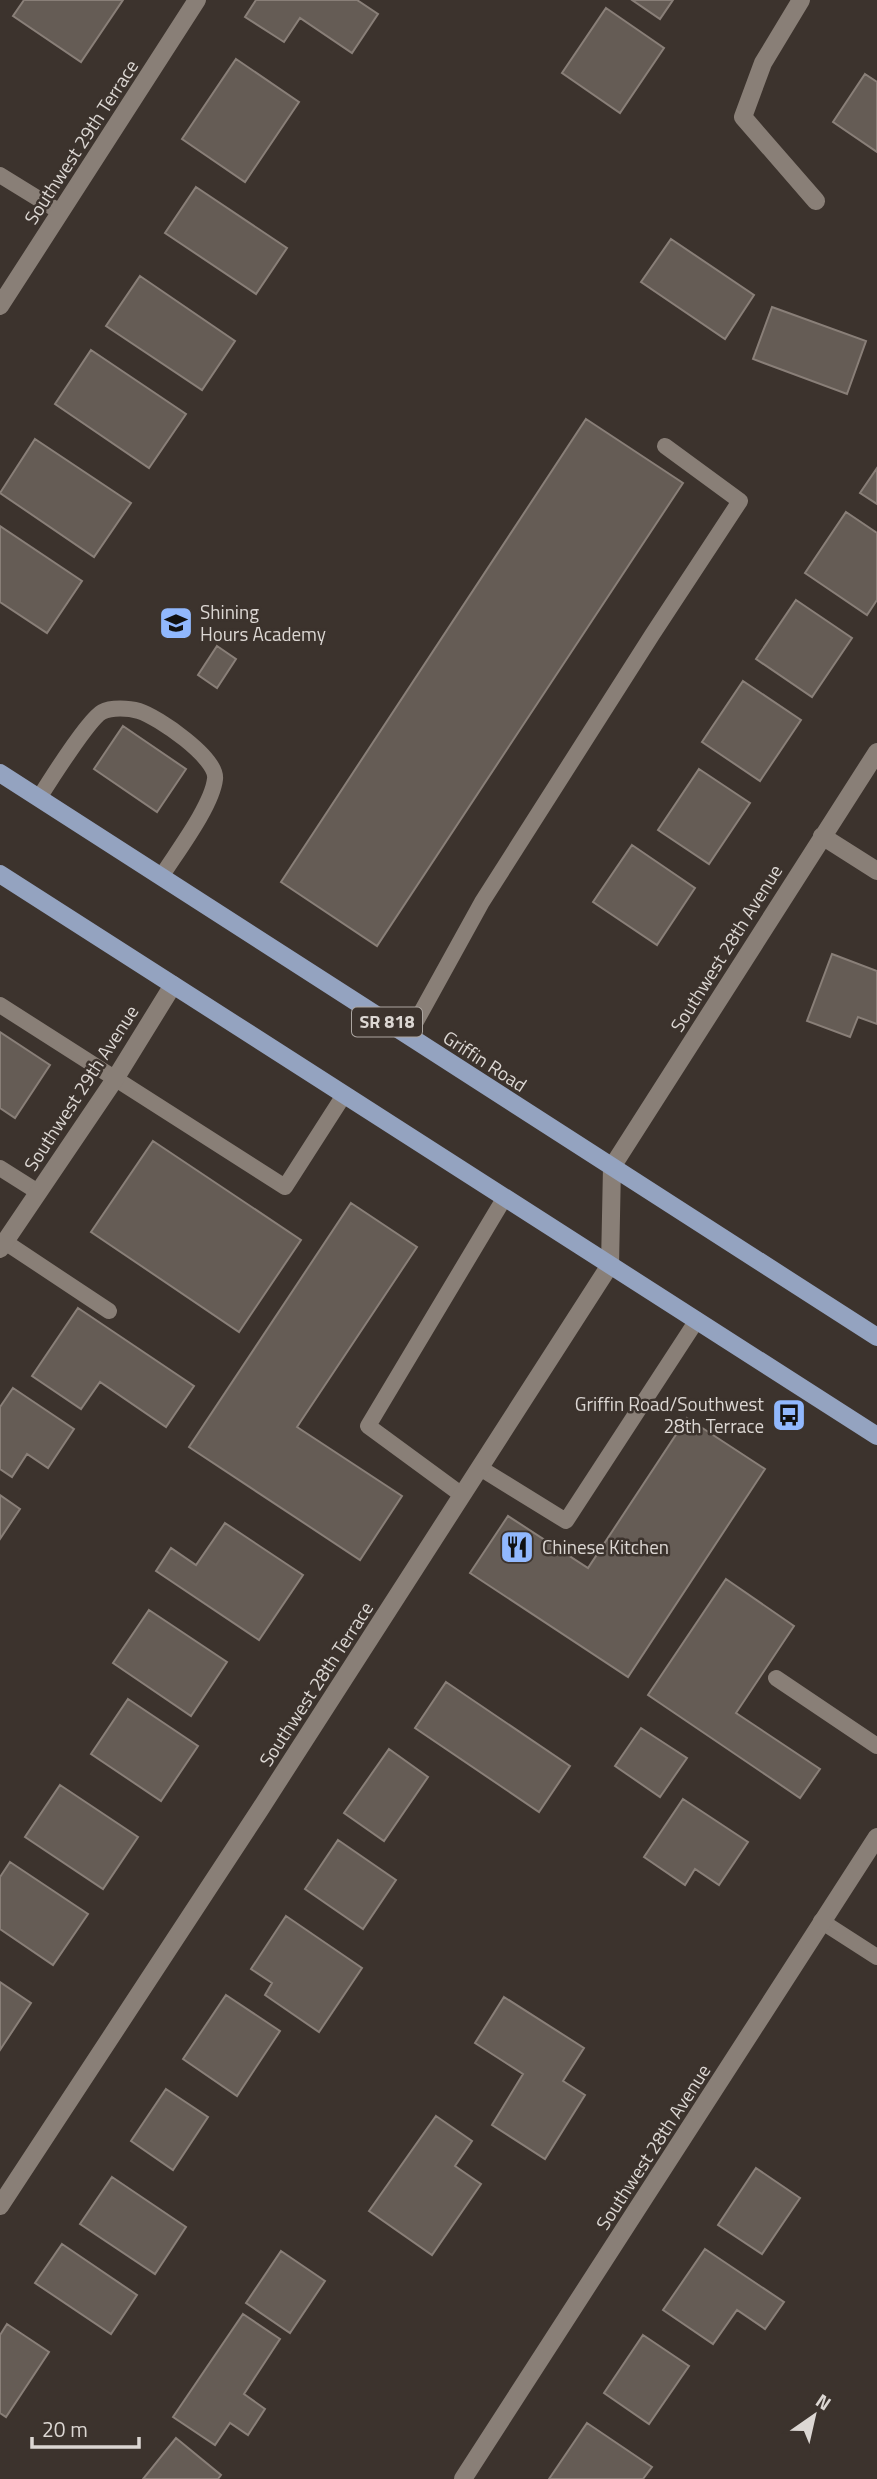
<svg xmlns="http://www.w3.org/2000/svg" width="877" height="2479" font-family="'Titillium Web',sans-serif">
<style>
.building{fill:#655c55;stroke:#897f78;stroke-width:2}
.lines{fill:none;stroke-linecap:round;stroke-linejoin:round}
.service{stroke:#897f77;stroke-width:16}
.minor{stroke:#897f77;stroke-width:18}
.primary{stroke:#94a3c0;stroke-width:18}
.labels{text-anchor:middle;stroke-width:5;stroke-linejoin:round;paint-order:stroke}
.shield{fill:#3c332d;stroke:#aca6a1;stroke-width:2}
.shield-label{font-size:18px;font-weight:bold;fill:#dcd7d3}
.street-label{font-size:19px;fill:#dcd7d3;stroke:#3c332d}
.poi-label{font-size:19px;fill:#dcd7d3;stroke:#3c332d;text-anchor:start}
</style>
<rect width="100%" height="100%" fill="#3c332d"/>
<path class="building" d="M24 0H123L81 62 13 16Z
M256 0H357L378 14 352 53 300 18 284 42 245 17Z
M632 0H673L660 19Z
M606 8 664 48 620 113 562 73Z
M236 59 299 102 245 182 182 139Z
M865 74 877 82V152L833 122Z
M196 187 287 248 256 294 165 233Z
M671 239 754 295 725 339 641 282Z
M140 276 235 341 202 390 106 326Z
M772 307 866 341 847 394 753 359Z
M91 350 186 414 149 468 55 404Z
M586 419 683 483 377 946 281 882Z
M35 439 131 503 94 557 0 493Z
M877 468V504L860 493Z
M846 512 877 533V600L867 615 805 573Z
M0 526 82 581 47 633 0 602Z
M796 600 852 638 812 697 756 659Z
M217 646 236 659 217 688 198 675Z
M743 681 801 720 760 781 702 742Z
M123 726 186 769 157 812 94 769Z
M699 769 750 803 709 864 658 830Z
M632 845 695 888 657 945 593 902Z
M832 954 877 971V1024L858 1017 850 1037 807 1021Z
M0 1032 50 1065 15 1118 0 1108Z
M153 1141 301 1240 239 1332 91 1232Z
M351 1203 417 1247 297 1427 402 1496 360 1560 189 1447Z
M78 1308 194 1386 166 1427 100 1382 81 1409 32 1376Z
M13 1388 74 1429 48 1468 27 1454 12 1477 0 1469V1407Z
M687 1418 765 1469 628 1677 470 1573 508 1516 588 1568Z
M0 1495 20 1509 0 1539Z
M225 1523 303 1575 259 1640 156 1571 171 1548 196 1565Z
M726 1579 794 1626 736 1713 820 1769 800 1798 648 1695Z
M149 1610 227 1662 191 1716 113 1663Z
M446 1682 570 1766 539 1812 415 1728Z
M128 1699 198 1746 161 1801 91 1754Z
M641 1728 687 1758 660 1797 615 1766Z
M389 1749 428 1777 384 1841 344 1813Z
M60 1785 138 1837 103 1889 25 1837Z
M683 1799 748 1842 719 1885 695 1869 685 1885 644 1857Z
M338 1840 396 1880 363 1929 305 1889Z
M10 1862 88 1914 53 1965 0 1929V1877Z
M286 1916 362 1968 319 2032 265 1995 272 1983 251 1969Z
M0 1982 31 2003 0 2050Z
M226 1995 280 2031 237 2096 183 2059Z
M504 1997 584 2048 563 2081 585 2095 545 2159 492 2125 523 2074 475 2043Z
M166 2089 208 2117 173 2170 131 2141Z
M436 2116 472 2141 455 2166 481 2184 432 2255 369 2211Z
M756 2168 800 2198 762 2254 718 2225Z
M112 2177 186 2227 155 2274 80 2224Z
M62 2244 137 2295 111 2334 35 2283Z
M705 2249 784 2302 765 2329 737 2310 713 2344 663 2310Z
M281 2251 325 2281 290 2333 246 2303Z
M243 2314 280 2339 244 2394 265 2409 248 2435 230 2423 215 2445 173 2417Z
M7 2324 49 2352 6 2417 0 2413V2335Z
M643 2335 689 2366 649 2424 604 2393Z
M587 2423 652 2467 643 2479H549Z
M176 2438 221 2475 218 2479H143Z"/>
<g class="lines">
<path class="service" d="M0 175 60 212
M39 798C49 782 89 719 102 712 111 707 129 708 139 711 158 717 218 758 215 779 212 806 176 853 161 877
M0 1005 285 1187 344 1095
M408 1036 482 902 652 635 740 501 665 446
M0 1168 38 1192
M5 1242 109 1311
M480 1468 566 1521 697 1320
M462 1495 368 1426 505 1197
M776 1678 877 1746
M821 1921 877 1957"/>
<path class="minor" d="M801 0 763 63 743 117 816 201
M0 306 197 0
M822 836 877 871
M0 1249 115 1079 173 985
M0 2206 259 1811 610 1265 612 1167 877 752
M463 2479 877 1837"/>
<path class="primary" d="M0 773 877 1337
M0 874 877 1436"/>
</g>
<defs>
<g id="school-square" transform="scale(1.75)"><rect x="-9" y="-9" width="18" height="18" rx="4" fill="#91b8fd" stroke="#3c332d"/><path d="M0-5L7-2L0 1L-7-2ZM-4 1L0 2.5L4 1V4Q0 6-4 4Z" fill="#111"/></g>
<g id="bus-square" transform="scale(1.75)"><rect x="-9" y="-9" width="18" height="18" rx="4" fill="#91b8fd" stroke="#3c332d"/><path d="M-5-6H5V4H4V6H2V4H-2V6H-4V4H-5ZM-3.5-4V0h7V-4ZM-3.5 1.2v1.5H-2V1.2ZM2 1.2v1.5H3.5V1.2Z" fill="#111"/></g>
<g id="restaurant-square" transform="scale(1.75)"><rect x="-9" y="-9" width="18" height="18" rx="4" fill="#91b8fd" stroke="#3c332d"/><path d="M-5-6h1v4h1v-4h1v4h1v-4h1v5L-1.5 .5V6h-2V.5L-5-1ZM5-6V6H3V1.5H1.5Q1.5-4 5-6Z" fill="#111"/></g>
</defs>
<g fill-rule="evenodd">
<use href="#school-square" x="176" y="623"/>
<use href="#bus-square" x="789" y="1415"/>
<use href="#restaurant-square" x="517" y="1547"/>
</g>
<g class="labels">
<rect class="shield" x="352" y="1007.5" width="70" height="29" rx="5"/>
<g class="shield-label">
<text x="387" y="1028">SR 818</text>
</g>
<g class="street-label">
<text transform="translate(81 142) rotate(-57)" y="7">Southwest 29th Terrace</text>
<text transform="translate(726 948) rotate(-58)" y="7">Southwest 28th Avenue</text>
<text transform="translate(485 1061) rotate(33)" y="7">Griffin Road</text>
<text transform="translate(81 1088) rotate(-57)" y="7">Southwest 29th Avenue</text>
<text transform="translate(316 1684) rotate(-57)" y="7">Southwest 28th Terrace</text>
<text transform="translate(653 2147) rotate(-57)" y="7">Southwest 28th Avenue</text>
</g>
<g class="poi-label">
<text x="200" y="619">Shining<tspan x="200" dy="22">Hours Academy</tspan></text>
<text x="764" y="1411" text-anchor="end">Griffin Road/Southwest<tspan x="764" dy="22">28th Terrace</tspan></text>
<text x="542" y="1554">Chinese Kitchen</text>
</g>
</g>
<g transform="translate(814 2416) rotate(34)" stroke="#3c332d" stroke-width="5" paint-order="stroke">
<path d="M0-5L12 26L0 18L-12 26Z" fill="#dcd7d3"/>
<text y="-10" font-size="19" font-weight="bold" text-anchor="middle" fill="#dcd7d3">N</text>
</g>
<path d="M32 2437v10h107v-10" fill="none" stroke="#dcd7d3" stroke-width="3.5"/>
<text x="42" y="2437" font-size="21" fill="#dcd7d3" stroke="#3c332d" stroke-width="5" paint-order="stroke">20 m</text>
</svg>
